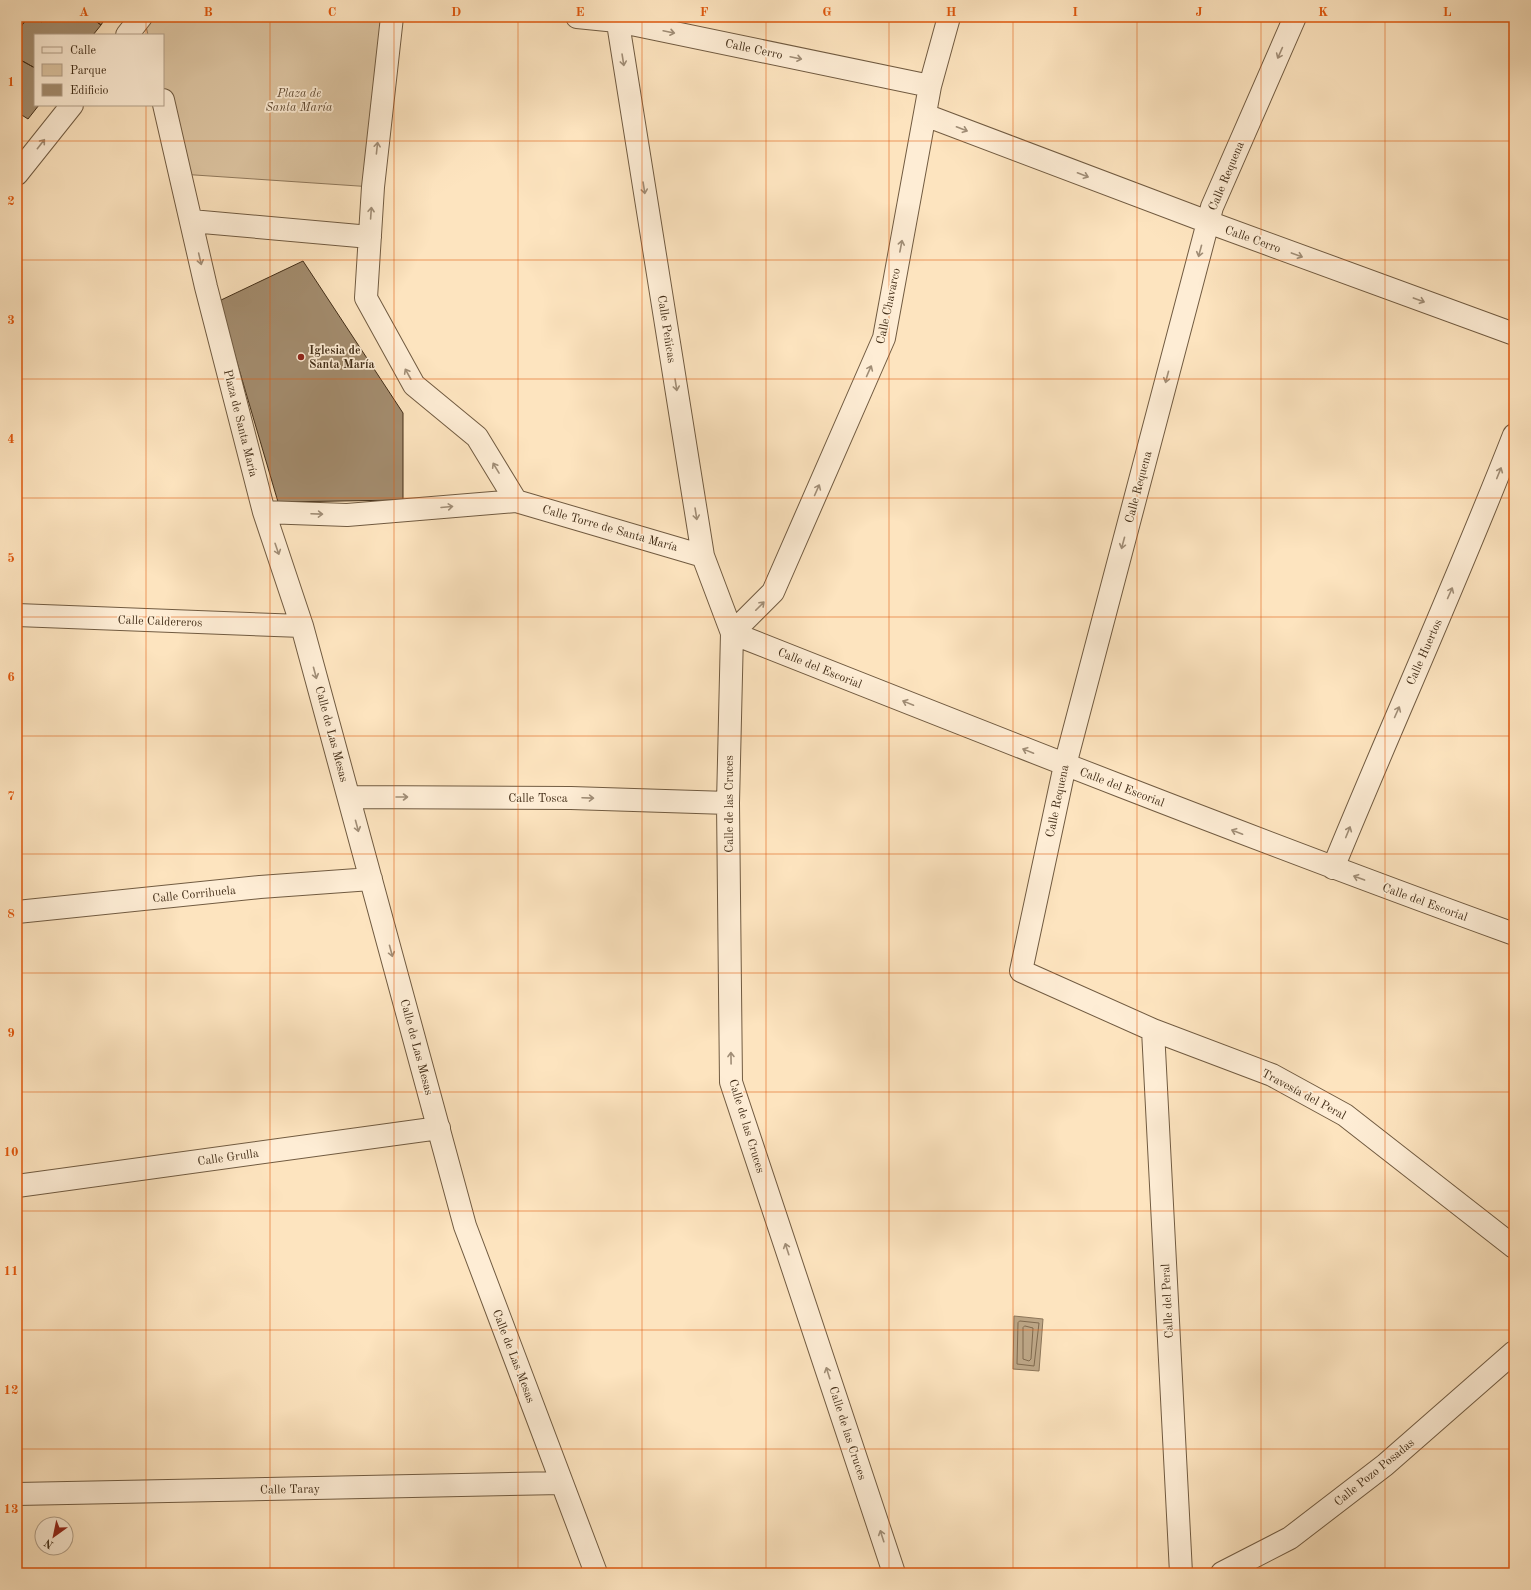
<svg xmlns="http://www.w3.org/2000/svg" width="1531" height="1590" font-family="'Old Standard TT',serif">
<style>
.green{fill:#ddc5a2;stroke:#90795c}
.water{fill:#bda686;stroke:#8c765a}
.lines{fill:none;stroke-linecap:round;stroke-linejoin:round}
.shore{stroke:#806a4e;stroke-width:1}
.building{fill:#a38c6e;stroke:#422d17}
.street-casing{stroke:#715b41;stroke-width:24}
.street{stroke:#feedd5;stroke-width:22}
.oneway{stroke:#a08d76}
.grid{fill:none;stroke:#e0570d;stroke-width:1;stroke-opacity:0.55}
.poi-dot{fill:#8f2418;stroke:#feedd5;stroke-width:1.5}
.labels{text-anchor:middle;stroke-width:3.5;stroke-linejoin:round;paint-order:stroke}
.street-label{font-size:12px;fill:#422d17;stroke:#feedd5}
.park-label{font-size:12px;font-style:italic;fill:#614b33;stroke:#feedd5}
.poi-label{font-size:12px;font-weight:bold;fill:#422d17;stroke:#feedd5;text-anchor:start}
.neatline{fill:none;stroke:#e0570d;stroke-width:1.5}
.grid-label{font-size:13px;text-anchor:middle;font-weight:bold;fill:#e0570d}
</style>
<rect width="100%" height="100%" fill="#fde4bf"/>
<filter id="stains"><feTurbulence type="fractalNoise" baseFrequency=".005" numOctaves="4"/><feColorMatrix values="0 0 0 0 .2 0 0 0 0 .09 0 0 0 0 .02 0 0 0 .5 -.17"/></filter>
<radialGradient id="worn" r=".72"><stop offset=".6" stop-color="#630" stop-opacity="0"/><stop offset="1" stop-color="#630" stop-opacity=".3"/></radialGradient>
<path class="green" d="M144 17H392L373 187 180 174 163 100V35H148Z"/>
<path class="water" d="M1014 1316 1043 1319 1039 1371 1013 1369Z"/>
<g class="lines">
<path class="shore" d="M1020 1321 1039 1323 1034 1366 1017 1364 1018 1323Z
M1025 1326 1033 1328 1031 1359 1029 1361 1023 1359V1328Z"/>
</g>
<path class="building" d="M17 17H28L17 32Z
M28 17H33L42 22 45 17H90L101 25 93 35H35V68L17 58V32Z
M33 17H45L42 22Z
M90 17H106L101 25Z
M17 58 35 68V105H39L28 119 17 112Z
M303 261 403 413V500L278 502 219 301Z"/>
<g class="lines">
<g class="street-casing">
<path id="street" d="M392 17 373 187 366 298 414 385 477 437 516 501
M577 17 617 21 930 86
M617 17 703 556 732 633 728 803 731 1082 894 1573
M1295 17 1212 207 1065 765 1021 971 1153 1030 1272 1075 1345 1115 1514 1247
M127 35 141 17
M163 100 206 287 264 512 302 626 465 1226 596 1573
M925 115 1208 222 1514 334
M17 174 72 105
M191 221 370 237
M264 512 347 515 516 501 703 556
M17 615 302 626
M732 633C992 736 1252 839 1514 934
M732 633 773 592 884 338 930 86 949 17
M349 797 571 798 728 803
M1333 868C1392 724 1457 581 1514 435
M17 912 260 887 371 879
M1153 1030 1181 1573
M17 1186 439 1128
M17 1494 562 1483
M1222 1573 1290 1538 1385 1465 1514 1352"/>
</g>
<use href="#street" class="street"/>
</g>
<defs><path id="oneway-shaft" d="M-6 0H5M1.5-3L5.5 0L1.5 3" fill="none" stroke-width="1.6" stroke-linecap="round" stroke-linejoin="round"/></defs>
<g class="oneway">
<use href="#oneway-shaft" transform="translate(669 32) rotate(12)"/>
<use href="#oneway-shaft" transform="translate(1280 53) rotate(114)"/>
<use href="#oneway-shaft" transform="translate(796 58) rotate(12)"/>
<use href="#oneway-shaft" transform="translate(623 60) rotate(81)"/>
<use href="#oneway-shaft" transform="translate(962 129) rotate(21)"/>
<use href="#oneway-shaft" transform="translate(41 144) rotate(-52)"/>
<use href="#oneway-shaft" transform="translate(377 148) rotate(-84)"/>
<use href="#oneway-shaft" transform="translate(1083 175) rotate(21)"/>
<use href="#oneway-shaft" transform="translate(644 188) rotate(81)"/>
<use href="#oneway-shaft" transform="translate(371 213) rotate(-86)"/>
<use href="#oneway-shaft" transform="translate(901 246) rotate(-79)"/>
<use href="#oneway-shaft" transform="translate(1200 251) rotate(105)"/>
<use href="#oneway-shaft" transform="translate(1297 255) rotate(20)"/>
<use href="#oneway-shaft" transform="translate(200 259) rotate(77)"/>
<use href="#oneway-shaft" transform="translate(1419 300) rotate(20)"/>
<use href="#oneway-shaft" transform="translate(869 371) rotate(-66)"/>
<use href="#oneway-shaft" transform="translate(408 374) rotate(-119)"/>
<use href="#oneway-shaft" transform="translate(1167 377) rotate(105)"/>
<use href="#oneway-shaft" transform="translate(676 385) rotate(81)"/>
<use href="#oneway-shaft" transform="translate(496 468) rotate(-121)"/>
<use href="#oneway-shaft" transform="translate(1499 473) rotate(-68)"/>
<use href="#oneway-shaft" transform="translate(817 490) rotate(-66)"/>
<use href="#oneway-shaft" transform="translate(447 507) rotate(-5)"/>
<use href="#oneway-shaft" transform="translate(317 514) rotate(2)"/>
<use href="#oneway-shaft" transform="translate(696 514) rotate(81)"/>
<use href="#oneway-shaft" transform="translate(1123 543) rotate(105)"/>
<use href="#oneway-shaft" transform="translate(277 549) rotate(71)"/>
<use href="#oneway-shaft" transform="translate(1450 593) rotate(-66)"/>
<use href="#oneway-shaft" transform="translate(760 606) rotate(-45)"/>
<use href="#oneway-shaft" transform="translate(315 673) rotate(75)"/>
<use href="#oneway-shaft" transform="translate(908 703) rotate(-158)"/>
<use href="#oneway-shaft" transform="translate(1397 712) rotate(-66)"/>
<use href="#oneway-shaft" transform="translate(1028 751) rotate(-158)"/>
<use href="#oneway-shaft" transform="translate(402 797)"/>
<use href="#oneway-shaft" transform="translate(588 798) rotate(2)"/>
<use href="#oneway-shaft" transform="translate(357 826) rotate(75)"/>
<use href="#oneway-shaft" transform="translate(1237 832) rotate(-159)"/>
<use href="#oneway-shaft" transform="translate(1348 832) rotate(-68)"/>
<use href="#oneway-shaft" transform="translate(1359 878) rotate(-160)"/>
<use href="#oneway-shaft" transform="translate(391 951) rotate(75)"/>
<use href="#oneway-shaft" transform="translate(731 1058) rotate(-91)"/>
<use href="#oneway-shaft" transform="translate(787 1249) rotate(-108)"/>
<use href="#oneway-shaft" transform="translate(828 1373) rotate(-108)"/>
<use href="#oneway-shaft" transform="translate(882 1536) rotate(-108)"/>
</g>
<path class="grid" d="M146 17V35M270 17V1573M394 17V1573M518 17V1573M642 17V1573M766 17V1573M889 17V1573M1013 17V1573M1137 17V1573M1261 17V1573M1385 17V1573M146 105V1573M17 141H1514M17 260H1514M17 379H1514M17 498H1514M17 617H1514M17 736H1514M17 854H1514M17 973H1514M17 1092H1514M17 1211H1514M17 1330H1514M17 1449H1514"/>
<circle class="poi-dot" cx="301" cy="357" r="4"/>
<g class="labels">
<g class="street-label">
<text transform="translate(754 49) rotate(12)" y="4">Calle Cerro</text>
<text transform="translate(1226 176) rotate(-67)" y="4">Calle Requena</text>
<text transform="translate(1253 239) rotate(20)" y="4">Calle Cerro</text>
<text transform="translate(888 306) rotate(-78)" y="4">Calle Chavarco</text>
<text transform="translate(667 329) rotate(81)" y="4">Calle Peñicas</text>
<text transform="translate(241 423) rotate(76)" y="4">Plaza de Santa María</text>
<text transform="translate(1138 487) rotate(-75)" y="4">Calle Requena</text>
<text transform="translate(610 528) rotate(16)" y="4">Calle Torre de Santa María</text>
<text transform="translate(160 621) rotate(2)" y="4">Calle Caldereros</text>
<text transform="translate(1424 652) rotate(-66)" y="4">Calle Huertos</text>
<text transform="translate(820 668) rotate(22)" y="4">Calle del Escorial</text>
<text transform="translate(332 734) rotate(75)" y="4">Calle de Las Mesas</text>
<text transform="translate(1122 787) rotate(21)" y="4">Calle del Escorial</text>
<text x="538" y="802">Calle Tosca</text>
<text transform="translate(1057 801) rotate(-78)" y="4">Calle Requena</text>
<text transform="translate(729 804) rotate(-90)" y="4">Calle de las Cruces</text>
<text transform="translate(194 894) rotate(-6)" y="4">Calle Corrihuela</text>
<text transform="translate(1425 902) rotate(20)" y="4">Calle del Escorial</text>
<text transform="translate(417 1047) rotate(75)" y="4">Calle de Las Mesas</text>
<text transform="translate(1304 1094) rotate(28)" y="4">Travesía del Peral</text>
<text transform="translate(747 1126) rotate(73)" y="4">Calle de las Cruces</text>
<text transform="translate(228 1157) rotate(-8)" y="4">Calle Grulla</text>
<text transform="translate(1167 1301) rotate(-93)" y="4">Calle del Peral</text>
<text transform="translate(514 1356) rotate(69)" y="4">Calle de Las Mesas</text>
<text transform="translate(848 1433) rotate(72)" y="4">Calle de las Cruces</text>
<text transform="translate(1374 1472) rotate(-39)" y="4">Calle Pozo Posadas</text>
<text transform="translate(290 1489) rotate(-1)" y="4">Calle Taray</text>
</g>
<g class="park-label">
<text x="299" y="97">Plaza de<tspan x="299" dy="14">Santa María</tspan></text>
</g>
<g class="poi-label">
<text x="309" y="354">Iglesia de<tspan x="309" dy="14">Santa María</tspan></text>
</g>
</g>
<rect width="1531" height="1590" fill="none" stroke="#fde4bf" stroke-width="44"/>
<rect x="34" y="34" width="130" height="72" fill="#feedd5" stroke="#b3a089"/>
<rect x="42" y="47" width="20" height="6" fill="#feedd5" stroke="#b3a089"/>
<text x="70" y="54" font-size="12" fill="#422d17">Calle</text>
<rect x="42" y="64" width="20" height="12" fill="#ddc5a2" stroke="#b3a089"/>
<text x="70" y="74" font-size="12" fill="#422d17">Parque</text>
<rect x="42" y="84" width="20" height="12" fill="#a38c6e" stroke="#b3a089"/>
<text x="70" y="94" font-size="12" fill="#422d17">Edificio</text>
<g transform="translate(54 1536) rotate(213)"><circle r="19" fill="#feedd5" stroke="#b3a089"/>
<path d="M0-3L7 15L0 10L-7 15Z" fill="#8f2418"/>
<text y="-6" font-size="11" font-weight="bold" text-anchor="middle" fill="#422d17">N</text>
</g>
<rect x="22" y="22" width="1487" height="1546" class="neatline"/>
<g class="grid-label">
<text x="84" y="16">A</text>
<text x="208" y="16">B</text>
<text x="332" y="16">C</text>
<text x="456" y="16">D</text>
<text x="580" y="16">E</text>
<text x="704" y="16">F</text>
<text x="827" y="16">G</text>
<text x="951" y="16">H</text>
<text x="1075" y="16">I</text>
<text x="1199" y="16">J</text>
<text x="1323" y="16">K</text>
<text x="1447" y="16">L</text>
<text x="11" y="86">1</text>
<text x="11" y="205">2</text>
<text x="11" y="324">3</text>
<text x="11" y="443">4</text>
<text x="11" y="562">5</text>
<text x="11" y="681">6</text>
<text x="11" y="800">7</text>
<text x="11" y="918">8</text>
<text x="11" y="1037">9</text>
<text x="11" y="1156">10</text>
<text x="11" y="1275">11</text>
<text x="11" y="1394">12</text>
<text x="11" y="1513">13</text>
</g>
<rect width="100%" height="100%" filter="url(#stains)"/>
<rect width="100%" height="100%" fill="url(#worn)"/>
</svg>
